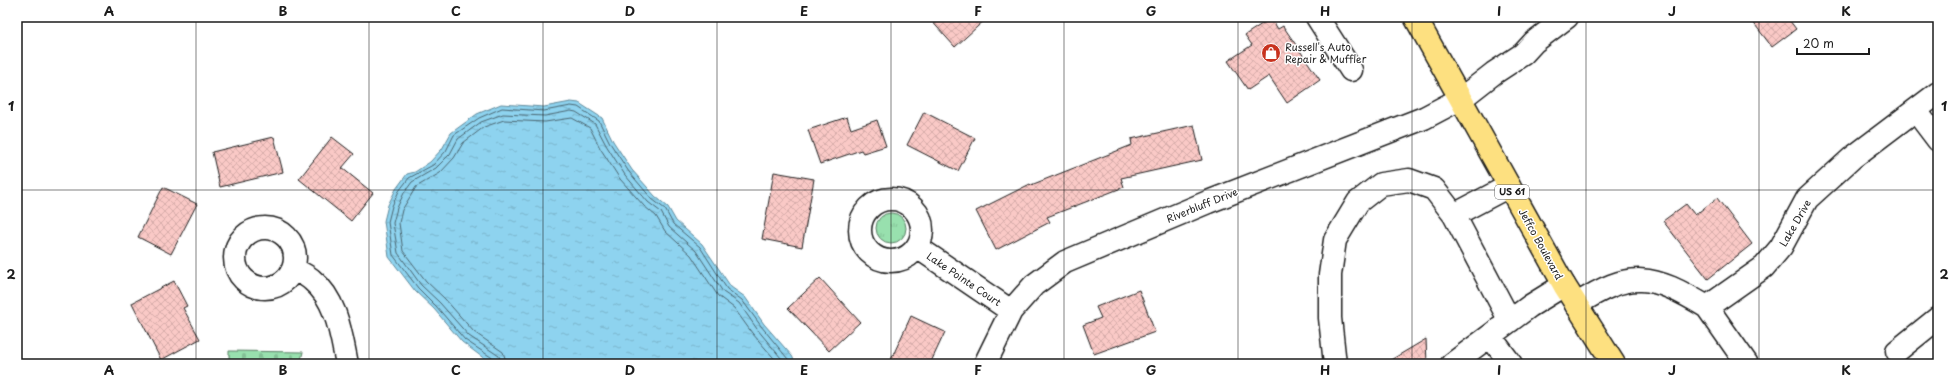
<svg xmlns="http://www.w3.org/2000/svg" width="1955" height="381" font-family="'Playpen Sans',sans-serif">
<style>
.grass{fill:url(#grass-tufts);stroke:#5a7e65}
.cemetery{fill:url(#cemetery-stones);stroke:#5a7e65}
.water{fill:url(#water-ripples);stroke:#608a9b}
.lines{fill:none;stroke-linecap:round;stroke-linejoin:round}
.shore{stroke:#4a6570;stroke-width:1}
.building{fill:url(#building-cross-hatch);stroke:#1c1c1c}
.minor-casing{stroke:#1c1c1c;stroke-width:25}
.major-casing{stroke:#1c1c1c;stroke-width:25}
.minor{stroke:#fff;stroke-width:22}
.major{stroke:#fde080;stroke-width:22}
.grid{fill:none;stroke:#1c1c1c;stroke-width:1;stroke-opacity:0.55}
.labels{text-anchor:middle;stroke-width:3;stroke-linejoin:round;paint-order:stroke}
.shield{fill:#fff;stroke:#606060;stroke-width:1}
.shield-label{font-size:9px;font-weight:bold;fill:#1c1c1c}
.poi-label{font-size:10px;fill:#1c1c1c;stroke:#fff;text-anchor:start}
.street-label{font-size:10px;fill:#1c1c1c;stroke:#fff}
.neatline{fill:none;stroke:#1c1c1c;stroke-width:1.5}
.grid-label{font-size:13px;text-anchor:middle;font-weight:bold;fill:#1c1c1c}
</style>
<defs>
<pattern id="grass-tufts" width="24" height="20" patternUnits="userSpaceOnUse"><rect width="24" height="20" fill="#98e0ae"/><path d="M3 7l-1-3M5 7V3M7 7l1-3M15 17l-1-3M17 17v-4M19 17l1-3" fill="none" stroke="#82c095"/></pattern>
<pattern id="cemetery-stones" width="16" height="16" patternUnits="userSpaceOnUse"><rect width="16" height="16" fill="#98e0ae"/><path d="M2 7V4a2 2 0 0 1 4 0v3zM10 15v-3a2 2 0 0 1 4 0v3z" fill="#82c095"/></pattern>
<pattern id="water-ripples" width="26" height="14" patternUnits="userSpaceOnUse"><rect width="26" height="14" fill="#8ed3ef"/><path d="M2 4q2-2 4 0t4 0M15 11q2-2 4 0t4 0" fill="none" stroke="#7ab5cc"/></pattern>
<pattern id="building-cross-hatch" width="8" height="8" patternUnits="userSpaceOnUse"><rect width="8" height="8" fill="#fac9c6"/><path d="M0 0l8 8M0 8l8-8" fill="none" stroke="#d6acaa"/></pattern>
</defs>
<rect width="100%" height="100%" fill="#fff"/>
<filter id="ink" filterUnits="userSpaceOnUse"><feTurbulence type="fractalNoise" baseFrequency=".025" numOctaves="2"/><feDisplacementMap in="SourceGraphic" scale="8" xChannelSelector="R" yChannelSelector="G"/><feConvolveMatrix kernelMatrix="1 2 1 2 8 2 1 2 1" color-interpolation-filters="sRGB"/></filter>
<g filter="url(#ink)">
<path class="grass" d="M876 228a15 15 0 1 1 30 0a15 15 0 1 1-30 0Z"/>
<path class="cemetery" d="M229 351 303 352 300 364H229Z"/>
<path class="water" d="M571 102 579 103 602 118 613 141 632 170 655 196 668 207 676 221 702 244 731 287 745 297 764 324 792 356 796 364H498L486 360 462 342 434 309 415 291 389 257 384 221 388 205 396 189 407 174 415 172 430 162 442 149 451 133 477 114 501 104 544 107Z"/>
<g class="lines">
<path class="shore" d="M496 364 494 359 465 340 436 306 418 288 393 255 388 222 392 206 399 191 409 178 433 165 446 151 454 135 479 118 502 108 544 111 571 106 578 107 599 121 610 143 629 172 652 199 665 209 673 224 700 247 727 289 742 300 761 326 792 364
M501 364 499 356 469 336 440 303 421 285 398 253 393 223 397 208 404 193 412 182 436 168 450 154 458 139 481 122 503 114 545 116 571 111 576 112 595 124 606 145 625 175 648 202 661 212 669 227 696 251 723 292 739 303 757 329 786 364
M507 364 503 352 474 332 445 299 426 281 403 251 399 223 402 210 416 187 440 173 454 158 463 143 484 127 504 120 545 122 572 118 590 128 600 148 620 179 644 206 656 216 665 231 691 255 718 296 734 308 752 333 779 364"/>
</g>
<path class="building" d="M928 17H988L955 47Z
M1749 17H1787L1796 29 1772 47Z
M1271 18 1278 29 1283 26 1320 80 1287 103 1269 76 1248 90 1228 61 1252 45 1245 35Z
M924 112 975 138 958 171 907 145Z
M847 117 851 129 877 120 886 146 863 153 861 150 820 164 808 130Z
M1194 125 1202 160 1121 178 1124 187 1047 217 1050 222 996 250 976 211 1030 184 1031 185 1132 145 1131 139Z
M274 137 283 172 220 187 212 152Z
M332 137 354 154 342 168 373 193 351 221 299 179Z
M774 172 814 179 802 247 762 239Z
M163 187 197 204 171 254 138 237Z
M1717 198 1752 244 1708 279 1663 221 1686 204 1695 215Z
M820 278 860 322 829 351 788 308Z
M174 281 187 306 183 308 200 339 161 360 132 303Z
M1139 290 1155 332 1094 354 1083 325 1101 318 1096 307Z
M911 316 945 332 930 364H889Z
M1426 339 1427 364H1384Z"/>
<g class="lines">
<g class="minor-casing">
<path id="minor" d="M1317 17 1351 70
M1916 111 1938 140
M860 230a31 31 0 1 1 62 0a31 31 0 1 1-62 0Z
M1454 215 1509 186
M235 258a30 30 0 1 1 60 0a30 30 0 1 1-60 0Z
M917 247 1011 311
M293 269C299 272 307 275 312 280 337 300 341 335 347 364
M1576 305C1631 269 1652 274 1707 307L1764 267 1781 247 1807 199 1852 158 1938 93
M1707 307 1747 364
M1490 336 1511 364
M1897 351 1938 318
M985 364 1011 311 1034 285 1065 262 1208 202 1424 118 1462 98 1494 73 1523 54 1534 42 1567 17
M1335 364 1330 318V275L1335 240 1358 202 1381 184 1409 180 1434 189 1454 215 1510 321
M1452 364 1530 306 1564 285"/>
</g>
<g class="major-casing">
<path id="major" d="M1415 17 1564 285 1614 364"/>
</g>
<use href="#minor" class="minor"/>
<use href="#major" class="major"/>
</g>
</g>
<path class="grid" d="M196 17V364M369 17V364M543 17V364M717 17V364M891 17V364M1064 17V364M1238 17V364M1412 17V364M1586 17V364M1759 17V364M17 190H1938"/>
<defs>
<g id="shop-disc" transform="scale(1)"><circle r="9.5" fill="#c8321e" stroke="#fff"/><path d="M-5-2.5h2.3a2.7 3.5 0 0 1 5.4 0H5L5.5 6h-11ZM-1.5-2.5h3a1.5 2.3 0 0 0-3 0Z" fill="#fff"/></g>
</defs>
<g fill-rule="evenodd">
<use href="#shop-disc" x="1271" y="53"/>
</g>
<g class="labels">
<rect class="shield" x="1495" y="185" width="34" height="14" rx="3"/>
<g class="shield-label">
<text x="1512" y="195">US 61</text>
</g>
<g class="poi-label">
<text x="1285" y="51">Russell's Auto<tspan x="1285" dy="12">Repair &amp; Muffler</tspan></text>
</g>
<g class="street-label">
<text transform="translate(1202 205) rotate(-22)" y="4">Riverbluff Drive</text>
<text transform="translate(1795 223) rotate(-60)" y="4">Lake Drive</text>
<text transform="translate(1541 244) rotate(61)" y="4">Jeffco Boulevard</text>
<text transform="translate(964 279) rotate(34)" y="4">Lake Pointe Court</text>
</g>
</g>
<rect width="1955" height="381" fill="none" stroke="#fff" stroke-width="44"/>
<path d="M1797 48v6h72v-6" fill="none" stroke="#1c1c1c" stroke-width="2"/>
<text x="1803" y="48" font-size="12" fill="#1c1c1c" stroke="#ffffff" stroke-width="3" paint-order="stroke">20 m</text>
<rect x="22" y="22" width="1911" height="337" class="neatline"/>
<g class="grid-label">
<text x="109" y="16">A</text>
<text x="283" y="16">B</text>
<text x="456" y="16">C</text>
<text x="630" y="16">D</text>
<text x="804" y="16">E</text>
<text x="978" y="16">F</text>
<text x="1151" y="16">G</text>
<text x="1325" y="16">H</text>
<text x="1499" y="16">I</text>
<text x="1672" y="16">J</text>
<text x="1846" y="16">K</text>
<text x="11" y="111">1</text>
<text x="1944" y="111">1</text>
<text x="11" y="279">2</text>
<text x="1944" y="279">2</text>
<text x="109" y="375">A</text>
<text x="283" y="375">B</text>
<text x="456" y="375">C</text>
<text x="630" y="375">D</text>
<text x="804" y="375">E</text>
<text x="978" y="375">F</text>
<text x="1151" y="375">G</text>
<text x="1325" y="375">H</text>
<text x="1499" y="375">I</text>
<text x="1672" y="375">J</text>
<text x="1846" y="375">K</text>
</g>
</svg>
